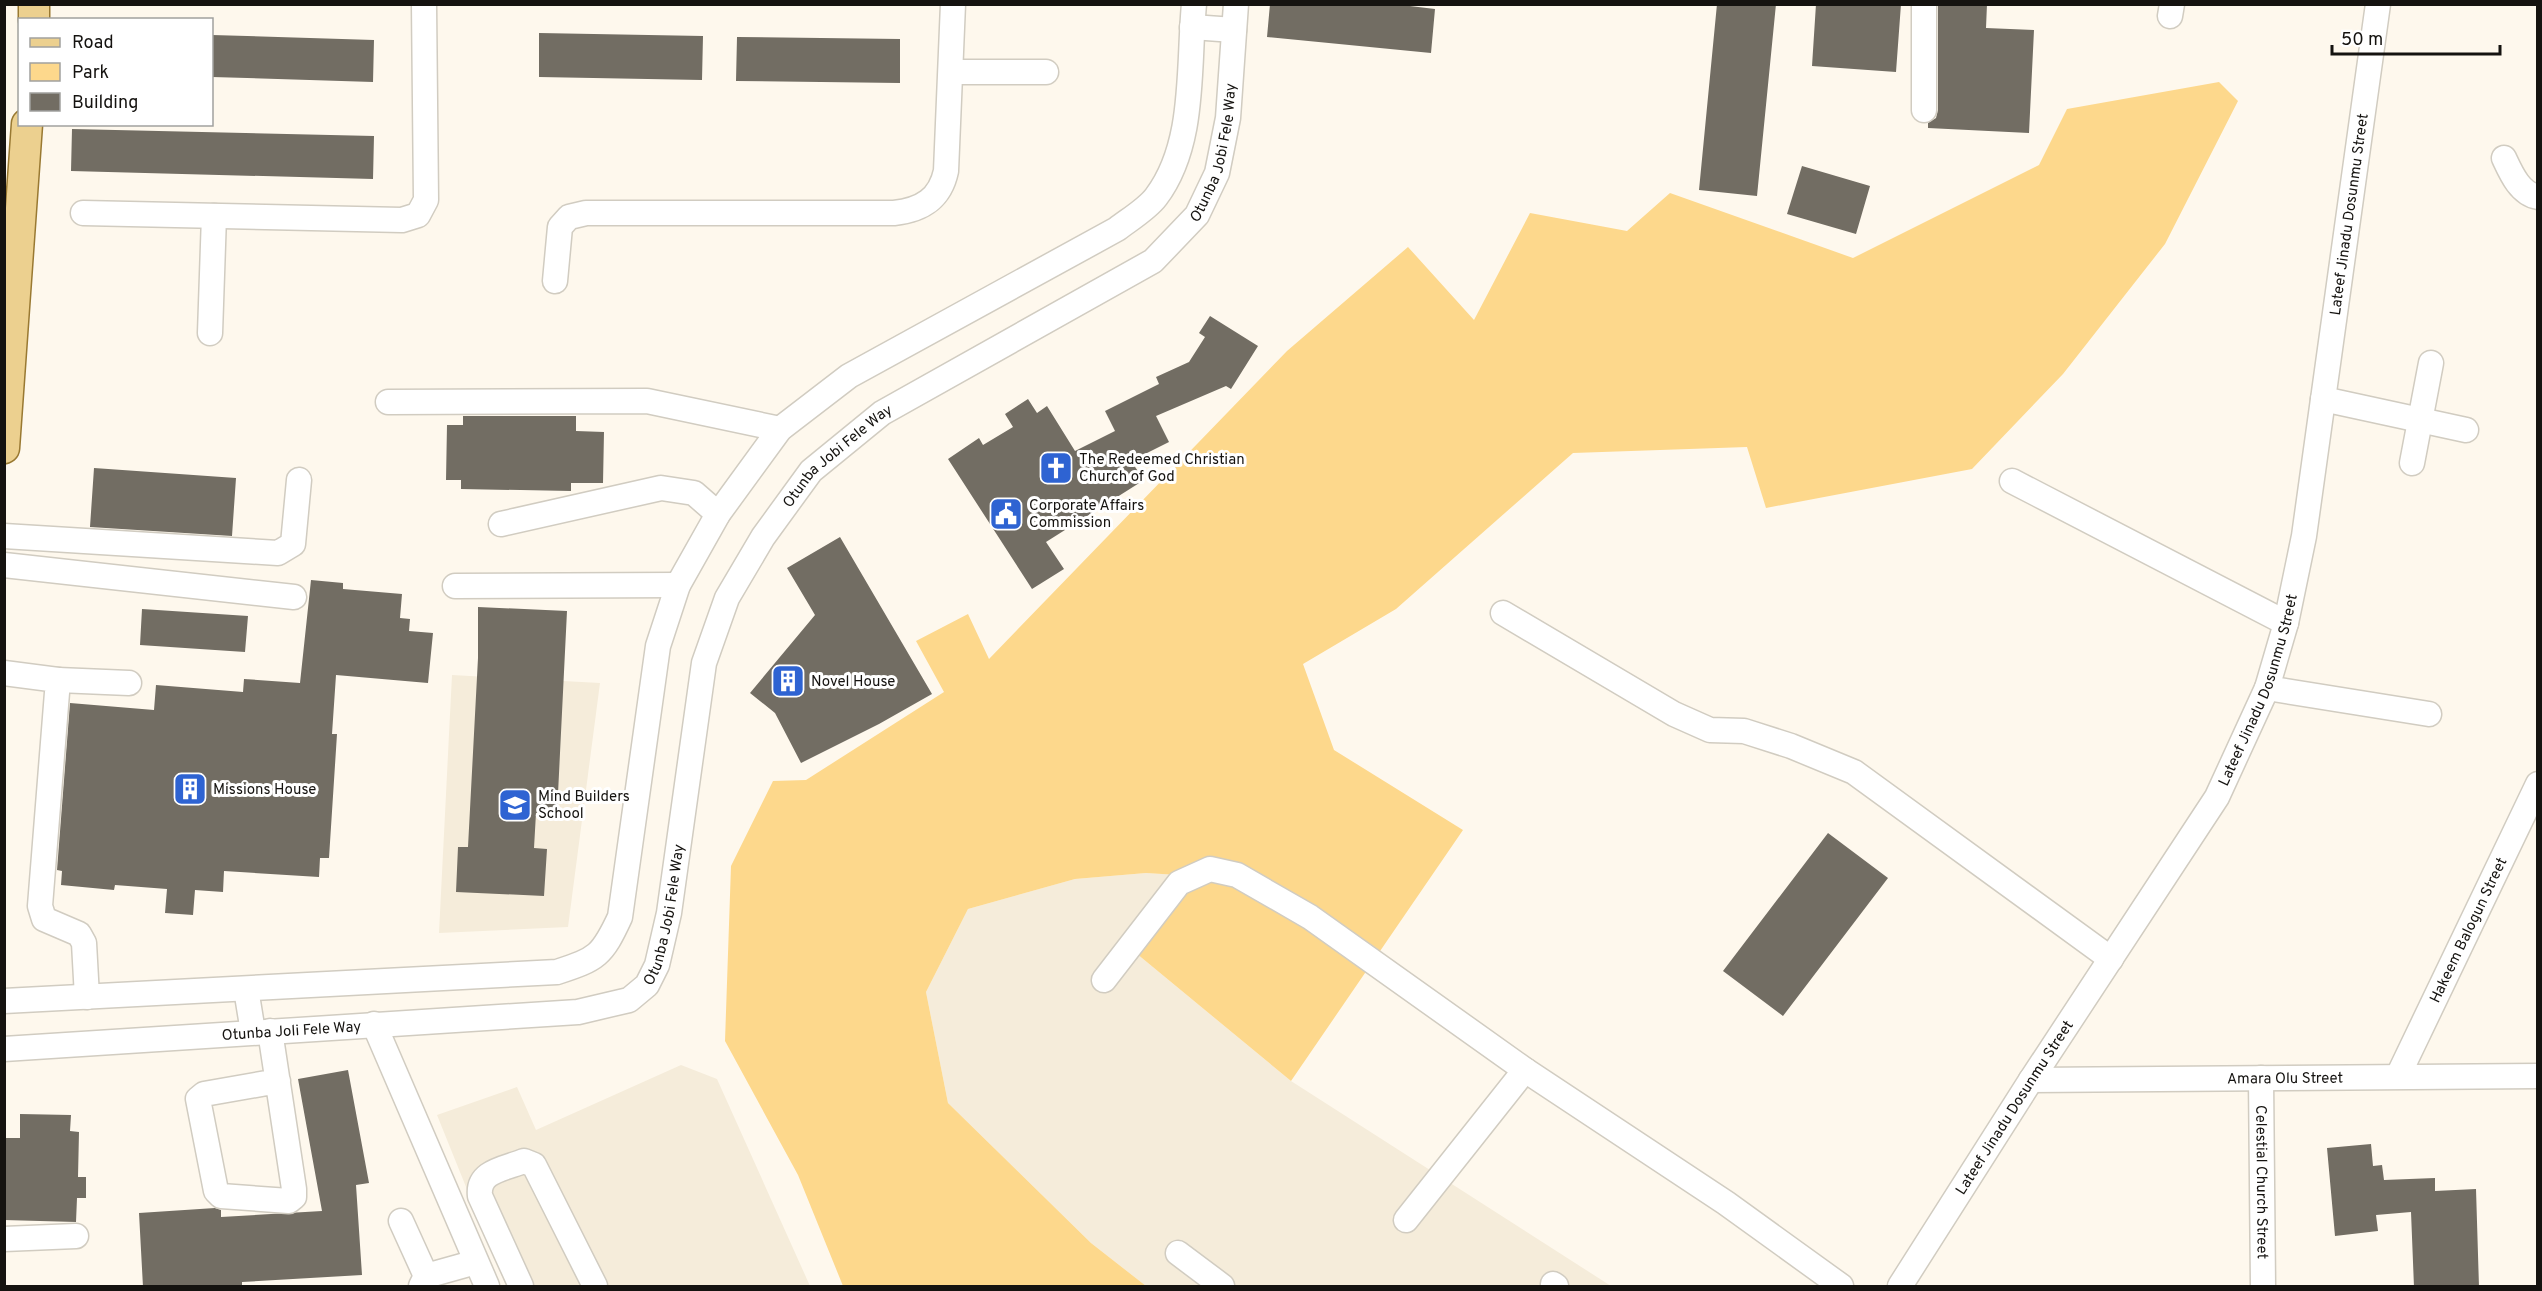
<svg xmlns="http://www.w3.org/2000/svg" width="2542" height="1291" font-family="Overpass,sans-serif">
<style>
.built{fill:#f5ecda}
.green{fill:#fdd88c}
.building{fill:#726d63}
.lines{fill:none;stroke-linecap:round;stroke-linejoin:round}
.minor-casing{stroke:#d1ccc1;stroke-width:27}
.major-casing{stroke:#997932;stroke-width:33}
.minor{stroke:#fff;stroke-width:24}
.major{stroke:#ecd08f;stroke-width:30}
.labels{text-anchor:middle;stroke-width:6;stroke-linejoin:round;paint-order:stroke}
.street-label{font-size:15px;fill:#151310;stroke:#fff}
.poi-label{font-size:15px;fill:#151310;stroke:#fff;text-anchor:start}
</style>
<rect width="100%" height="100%" fill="#fef8ed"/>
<path class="built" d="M452 675 600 683 568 927 439 933Z
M1146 873 1179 875 1125 944 1291 1081 1611 1286H1146L1091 1243 948 1103 926 992 968 909 1075 879Z
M681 1065 717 1079 810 1286H506L437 1115 517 1087 536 1130Z"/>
<path class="green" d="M2219 82 2238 101 2165 244 2063 374 1972 469 1766 508 1747 447 1573 453 1396 609 1303 664 1334 750 1463 830 1291 1081 1125 944 1178 875 1146 873 1075 879 968 909 926 992 948 1103 1091 1243 1146 1286H843L798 1175 725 1041 731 866 773 781 806 780 944 692 916 641 968 614 989 659 1287 351 1408 247 1474 320 1530 213 1627 231 1670 193 1853 258 2039 165 2067 109Z"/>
<path class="building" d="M1270 4H1393L1435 9 1431 53 1267 37Z
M1717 4H1776L1757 196 1699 190Z
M1816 4H1901L1896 72 1812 66Z
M1938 4H1987L1986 28 2034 30 2029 133 1928 128V123L1936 118 1938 110Z
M539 33 703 36 702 80 539 77Z
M212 35 374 40 373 82 212 77Z
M737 37 900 39V83L736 81Z
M72 129 374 136 373 179 71 171Z
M1802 166 1870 186 1856 234 1787 214Z
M1210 316 1258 346 1231 389 1226 386 1156 416 1169 442 1131 461 1144 480 1046 542 1064 569 1032 589 948 459 979 438 983 445 1013 427 1005 414 1028 399 1037 413 1047 406 1075 451 1115 431 1105 411 1159 384 1156 377 1189 362 1205 337 1199 333Z
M463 416H576V431L604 432 603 483H571V491L461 489V480H446L447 425H463Z
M94 468 236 478 232 536 90 527Z
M840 537 932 694 879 724 801 763 775 713 750 693 815 615 787 568Z
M311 580 343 583V589L402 594 400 618 410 619 409 631 433 633 428 683 336 675 332 734H337L329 858H320L319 877 224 871 223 892 195 890 193 915 165 913 167 889 115 885 114 890 61 885 62 871 57 870 70 703 154 710 156 685 243 692 244 679 300 683Z
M478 607 567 611 557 814 536 813 534 848 547 849 544 896 456 892 458 847H468L478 658Z
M142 609 248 616 245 652 140 645Z
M1828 833 1888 878 1783 1016 1723 971Z
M348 1070 369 1183 356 1185 362 1275 242 1282V1287H143L139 1213 215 1208 221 1210V1217L322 1211 298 1079Z
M20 1114 71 1115 70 1131 79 1132 78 1177H86V1198H77L76 1222 4 1220V1138H20Z
M2371 1144 2373 1166 2382 1165 2384 1180 2435 1178V1191L2476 1189 2479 1287H2414L2411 1212 2376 1215 2378 1231 2335 1236 2327 1148Z"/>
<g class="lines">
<g class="minor-casing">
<g id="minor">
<path d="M2170 16 2172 4"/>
<path d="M1192 27 1234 30"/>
<path d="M951 72H1046"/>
<path d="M1924 110V4"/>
<path d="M2504 158C2511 173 2520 194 2538 197"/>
<path d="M83 213 402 220 418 215 426 200 424 4"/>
<path d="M555 281 560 227 569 217 586 213H894C922 210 940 199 946 171L953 4"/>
<path d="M210 333 214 216"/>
<path d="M2323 399 2466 430"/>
<path d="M388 402 647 401 780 429"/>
<path d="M2412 463 2431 363"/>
<path d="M2012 481 2286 623"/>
<path d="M501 524 661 488 694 493 718 514"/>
<path d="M4 536 278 553 293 544 299 480"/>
<path d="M4 565 294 597"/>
<path d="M455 586 678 585"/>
<path d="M1503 613 1674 714 1710 730 1744 731 1791 746 1854 772 2111 959"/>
<path d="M4 673 58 680 40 906 44 919 79 934 84 943 87 997"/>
<path d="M58 680 129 683"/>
<path d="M2267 688 2429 714"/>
<path d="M1104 980 1179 883 1210 869 1237 875 1310 917 1525 1070 1726 1203 1841 1286"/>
<path d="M246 989 253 1032"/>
<path d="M4 1001 557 972C597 959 602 956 620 917L658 646 678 585 718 514 780 429 849 376 1117 229C1130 219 1147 209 1156 197 1196 144 1188 67 1194 4"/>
<path d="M374 1024 487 1286"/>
<path d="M270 1031 294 1189V1197L289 1201 221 1196 216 1191 198 1099 204 1094 278 1081"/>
<path id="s1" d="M4 1049 578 1012 629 1000 647 985 657 965 669 913 704 663 727 598 763 537 811 471 882 413 1153 261 1197 215 1217 173 1228 118 1236 4"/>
<path id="s2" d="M2398 1076 2538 784"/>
<path id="s3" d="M2261 1078 2263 1286"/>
<path id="s4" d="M2031 1080 2538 1076"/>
<path d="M1406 1220 1525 1070"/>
<path d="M401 1221 426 1276"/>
<path d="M4 1239 76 1236"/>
<path d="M1178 1253 1222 1286"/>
<path d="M1553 1284 1556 1286"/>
<path d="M421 1286 426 1276 476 1262"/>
<path d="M521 1286 480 1196C477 1171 504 1169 524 1161L534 1165 595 1286"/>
<path id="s5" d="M1900 1286 2031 1080 2217 797 2267 688 2286 623 2304 536 2378 4"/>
</g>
</g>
<g class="major-casing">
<path id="major" d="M34 20V4
M4 448 27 124"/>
</g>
<use href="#minor" class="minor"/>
<use href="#major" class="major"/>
</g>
<defs>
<g id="church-square" transform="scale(1.725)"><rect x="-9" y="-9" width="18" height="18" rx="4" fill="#2e63d2" stroke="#fff"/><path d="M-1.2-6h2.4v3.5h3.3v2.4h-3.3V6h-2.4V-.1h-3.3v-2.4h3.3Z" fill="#fff"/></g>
<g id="civic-square" transform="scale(1.725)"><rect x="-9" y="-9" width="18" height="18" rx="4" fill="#2e63d2" stroke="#fff"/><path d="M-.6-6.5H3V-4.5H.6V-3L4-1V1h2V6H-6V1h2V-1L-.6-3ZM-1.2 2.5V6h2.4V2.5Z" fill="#fff"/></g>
<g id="building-square" transform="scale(1.725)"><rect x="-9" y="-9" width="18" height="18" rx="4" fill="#2e63d2" stroke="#fff"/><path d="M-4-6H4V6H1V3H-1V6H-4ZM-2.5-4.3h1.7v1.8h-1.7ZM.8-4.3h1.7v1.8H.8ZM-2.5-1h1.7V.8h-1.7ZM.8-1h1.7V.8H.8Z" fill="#fff"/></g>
<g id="school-square" transform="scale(1.725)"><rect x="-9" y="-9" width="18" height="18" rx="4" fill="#2e63d2" stroke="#fff"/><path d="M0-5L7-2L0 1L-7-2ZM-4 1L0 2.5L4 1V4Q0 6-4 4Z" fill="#fff"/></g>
</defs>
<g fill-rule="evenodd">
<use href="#church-square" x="1056" y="468"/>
<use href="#civic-square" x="1006" y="514"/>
<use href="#building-square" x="788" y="681"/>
<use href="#building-square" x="190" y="789"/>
<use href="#school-square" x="515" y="805"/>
</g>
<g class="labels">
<g class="street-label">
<text dy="5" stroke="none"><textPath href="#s1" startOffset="1732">Otunba Jobi Fele Way</textPath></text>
<text dy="5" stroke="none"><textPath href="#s5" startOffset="1184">Lateef Jinadu Dosunmu Street</textPath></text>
<text dy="5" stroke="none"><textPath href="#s1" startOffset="1230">Otunba Jobi Fele Way</textPath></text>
<text dy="5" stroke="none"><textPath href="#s5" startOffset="698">Lateef Jinadu Dosunmu Street</textPath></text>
<text dy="5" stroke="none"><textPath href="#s1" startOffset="724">Otunba Jobi Fele Way</textPath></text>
<text dy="5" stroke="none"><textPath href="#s2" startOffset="162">Hakeem Balogun Street</textPath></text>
<text dy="5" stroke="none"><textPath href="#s1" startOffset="288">Otunba Joli Fele Way</textPath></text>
<text dy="5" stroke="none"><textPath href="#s4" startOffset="254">Amara Olu Street</textPath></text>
<text dy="5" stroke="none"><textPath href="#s5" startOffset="212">Lateef Jinadu Dosunmu Street</textPath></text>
<text dy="5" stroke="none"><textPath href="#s3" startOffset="104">Celestial Church Street</textPath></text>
</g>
<g class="poi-label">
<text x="1079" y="464">The Redeemed Christian<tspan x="1079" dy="17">Church of God</tspan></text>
<text x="1029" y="510">Corporate Affairs<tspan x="1029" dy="17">Commission</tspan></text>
<text x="811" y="686">Novel House</text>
<text x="213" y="794">Missions House</text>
<text x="538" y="801">Mind Builders<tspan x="538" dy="17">School</tspan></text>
</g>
</g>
<rect width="2542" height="1291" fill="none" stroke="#151310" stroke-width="12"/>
<rect x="18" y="18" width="195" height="108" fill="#ffffff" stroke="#a1a19f" stroke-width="1.5"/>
<rect x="30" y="38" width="30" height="9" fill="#ecd08f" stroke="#a1a19f" stroke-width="1.5"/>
<text x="72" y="48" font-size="18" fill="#151310">Road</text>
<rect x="30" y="63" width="30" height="18" fill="#fdd88c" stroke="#a1a19f" stroke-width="1.5"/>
<text x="72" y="78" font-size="18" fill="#151310">Park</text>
<rect x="30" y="93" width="30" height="18" fill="#726d63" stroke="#a1a19f" stroke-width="1.5"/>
<text x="72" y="108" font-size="18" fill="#151310">Building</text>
<path d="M2332 45v9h168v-9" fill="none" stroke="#151310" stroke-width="3"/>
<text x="2341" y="45" font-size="18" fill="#151310" stroke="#ffffff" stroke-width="4.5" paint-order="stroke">50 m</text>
</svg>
